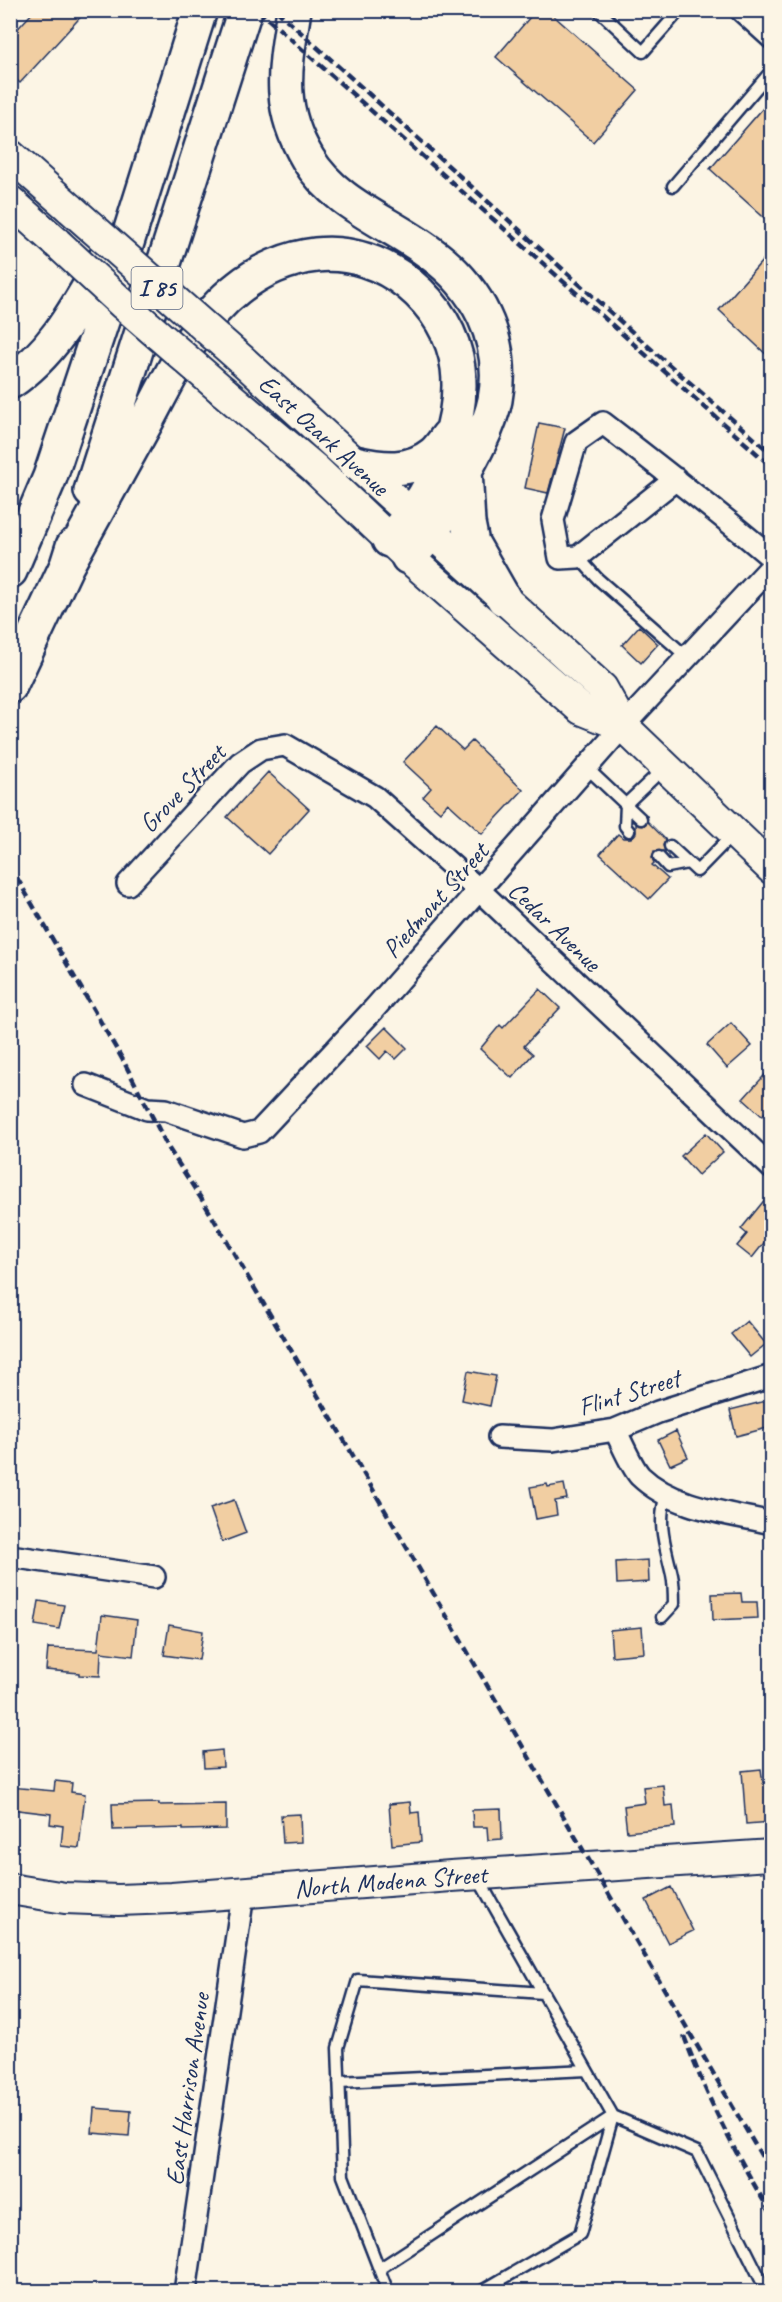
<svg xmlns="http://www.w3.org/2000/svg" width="782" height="2302" font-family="Caveat,sans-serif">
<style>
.building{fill:#f1cea2;stroke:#1b2f5e;stroke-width:1.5}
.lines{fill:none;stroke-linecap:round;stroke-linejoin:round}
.lane-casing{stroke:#1b2f5e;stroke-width:15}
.street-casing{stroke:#1b2f5e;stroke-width:26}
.secondary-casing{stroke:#1b2f5e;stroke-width:34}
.highway-casing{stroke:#1b2f5e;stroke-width:38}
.lane{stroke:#fcf5e5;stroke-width:10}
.street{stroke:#fcf5e5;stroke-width:21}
.secondary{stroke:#fcf5e5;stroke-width:30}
.highway{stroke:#fcf5e5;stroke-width:33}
.rail{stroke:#1b2f5e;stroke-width:4.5;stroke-dasharray:9 4.5;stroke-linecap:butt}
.secondary-bridge-casing{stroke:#1b2f5e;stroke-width:34;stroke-linecap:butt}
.secondary-bridge{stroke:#fcf5e5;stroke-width:30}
.labels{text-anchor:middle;stroke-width:4.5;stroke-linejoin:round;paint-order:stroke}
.shield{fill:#fcf5e5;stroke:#5e6a86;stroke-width:1.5}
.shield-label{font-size:24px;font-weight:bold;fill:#1b2f5e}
.street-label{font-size:26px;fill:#1b2f5e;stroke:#fcf5e5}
</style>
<rect width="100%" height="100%" fill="#fcf5e5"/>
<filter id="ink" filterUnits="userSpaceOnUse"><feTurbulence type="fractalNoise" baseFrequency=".0167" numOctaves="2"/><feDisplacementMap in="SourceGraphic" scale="12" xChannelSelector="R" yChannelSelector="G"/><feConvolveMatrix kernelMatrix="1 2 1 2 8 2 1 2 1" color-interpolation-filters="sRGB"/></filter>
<g filter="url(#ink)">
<path class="building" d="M35 10H87L20 83 10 74V37Z
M536 10H547L638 90 593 142 496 57Z
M771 99V224L710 169Z
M771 251V359L719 310Z
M539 423 565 428 548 493 525 488Z
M639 626 658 644 641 663 622 645Z
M437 726 463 750 472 741 523 790 482 834 448 803 440 812 423 797 431 788 403 762Z
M268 772 309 809 268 854 227 817Z
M648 822 666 840 663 845 665 851H654L652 858 654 863 652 865 668 879 649 899 600 854 618 834 623 838H631L636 833V824L643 826Z
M540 989 560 1008 524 1046 533 1054 512 1078 480 1049 500 1025 503 1028Z
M731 1023 752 1046 727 1068 707 1045Z
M386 1027 407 1048 396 1059 387 1051 380 1059 367 1046Z
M771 1068V1105L762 1116 743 1099Z
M706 1133 723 1152 698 1175 681 1156Z
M771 1192V1234L752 1258 737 1246 747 1234 741 1229Z
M747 1321 766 1344 750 1357 731 1334Z
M468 1371 496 1376 490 1406 462 1400Z
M766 1401 771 1427 736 1436 730 1410Z
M676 1431 688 1457 670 1465 658 1440Z
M547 1484 548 1487 564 1484 567 1499 555 1501 557 1515 536 1519 530 1487Z
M234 1500 246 1533 222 1542 210 1508Z
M648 1560 649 1582 617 1584 616 1562Z
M741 1593 742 1602H757L758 1618 713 1620 712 1594Z
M39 1601 64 1605 59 1629 35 1625Z
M102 1615 137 1620 133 1656 101 1652 100 1676 79 1675V1673L46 1670 48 1648 98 1650Z
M169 1625 203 1631 199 1660 164 1655Z
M642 1627 644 1653 612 1656 610 1630Z
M222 1750 223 1767 204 1768 203 1752Z
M761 1769 763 1783H771V1822L746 1824 742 1771Z
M55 1781 72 1783 71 1792 85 1794 79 1848 61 1846 63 1826 50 1824 51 1814 10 1809V1787L54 1791Z
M663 1785 665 1806 673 1805 675 1827 627 1832 624 1806 645 1803 643 1787Z
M410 1802 411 1813 419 1812 421 1842 392 1845 389 1804Z
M159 1803V1805L226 1804V1829L183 1830V1828L113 1830 112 1804Z
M501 1809 502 1839 488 1840 487 1827H473L472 1810Z
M300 1814 301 1842 283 1843 281 1815Z
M671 1887 693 1931 668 1943 646 1900Z
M94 2108 131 2111 129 2136 92 2133Z"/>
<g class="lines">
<g class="lane-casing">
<path id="lane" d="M598 10 643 52 680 10
M673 186 772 70
M578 557 598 579 687 657
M587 768 641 819
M629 831 625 826 626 804 665 767
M670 846 697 871 734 833
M659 857 668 867 688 863
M662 1617 674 1604C674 1594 674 1584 672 1575 665 1544 657 1525 666 1494
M478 1878 613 2116 697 2152 767 2292
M339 2082 587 2070
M379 2269 613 2116
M388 2292 343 2176 338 2048 358 1980 543 1993
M480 2292 580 2234 613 2116"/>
</g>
<g class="street-casing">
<path id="street" d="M741 10 772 38
M676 479 578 557 560 558 553 520 576 442 603 423C660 467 717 511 772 558
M128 884 240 763 261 749 285 745 375 797 480 891 772 1168
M86 1085 147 1109 166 1110 243 1136 259 1132 374 1009 623 726 772 566
M615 1430C622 1443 631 1466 640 1476 673 1508 728 1513 772 1523
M499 1437 553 1440 615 1430 658 1412 772 1376
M10 1556 154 1577
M185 2292 243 1894"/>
</g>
<g class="secondary-casing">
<g id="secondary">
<path d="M10 155 71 209"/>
<path d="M10 201 57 243"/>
<path id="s1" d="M242 360 602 688 623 726 772 869"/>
<path d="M223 391 314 468 408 557 581 709 623 726"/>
<path id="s2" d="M10 1889 65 1898 118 1900 172 1898 451 1876 772 1855"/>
</g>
</g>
<g class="highway-casing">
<path id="highway" d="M294 10C285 68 276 106 308 159 335 204 389 222 429 252 477 286 506 340 495 400 490 426 471 460 458 483 449 499 442 516 432 531 426 540 416 549 408 557
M10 382C57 351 82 298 110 251
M355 463C382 469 410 473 433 454 439 449 444 441 448 436
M465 470 468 523 472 543 504 599
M91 491 245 10
M67 565C93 518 119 470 146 422 171 376 195 321 238 288 259 271 288 258 316 255 383 247 450 303 458 368 464 418 442 473 413 513 406 522 397 531 389 540
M10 571 50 477 107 306 200 10
M10 686 67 565 73 546"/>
</g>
<use href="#lane" class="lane"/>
<use href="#street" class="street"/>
<use href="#secondary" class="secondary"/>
<use href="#highway" class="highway"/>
<path class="rail" d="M258 10 772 467
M276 10 650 348 772 454
M10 866 124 1062 169 1149 206 1206 337 1428 772 2174
M684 2036C708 2101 736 2155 772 2215"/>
<g class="secondary-bridge-casing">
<path id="secondary-bridge" d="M71 209 242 360
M57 243 124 305 223 391"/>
</g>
<use href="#secondary-bridge" class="secondary-bridge"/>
</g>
</g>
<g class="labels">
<rect class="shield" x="131.5" y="267" width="51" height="42" rx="4.5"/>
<g class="shield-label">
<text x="157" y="296">I 85</text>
</g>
<g class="street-label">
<text dy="9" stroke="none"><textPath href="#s1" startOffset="111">East Ozark Avenue</textPath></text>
<text transform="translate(182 788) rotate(-46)" y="9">Grove Street</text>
<text transform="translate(435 900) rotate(-48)" y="9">Piedmont Street</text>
<text transform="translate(555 926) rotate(44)" y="9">Cedar Avenue</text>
<text transform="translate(629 1392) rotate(-17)" y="9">Flint Street</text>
<text dy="9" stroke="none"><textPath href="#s2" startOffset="382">North Modena Street</textPath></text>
<text transform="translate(187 2089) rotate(-82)" y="9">East Harrison Avenue</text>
</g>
</g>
<rect width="782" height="2302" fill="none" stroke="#fcf5e5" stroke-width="36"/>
<rect x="18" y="18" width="746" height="2266" fill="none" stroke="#1b2f5e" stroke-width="2" filter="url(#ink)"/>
</svg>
